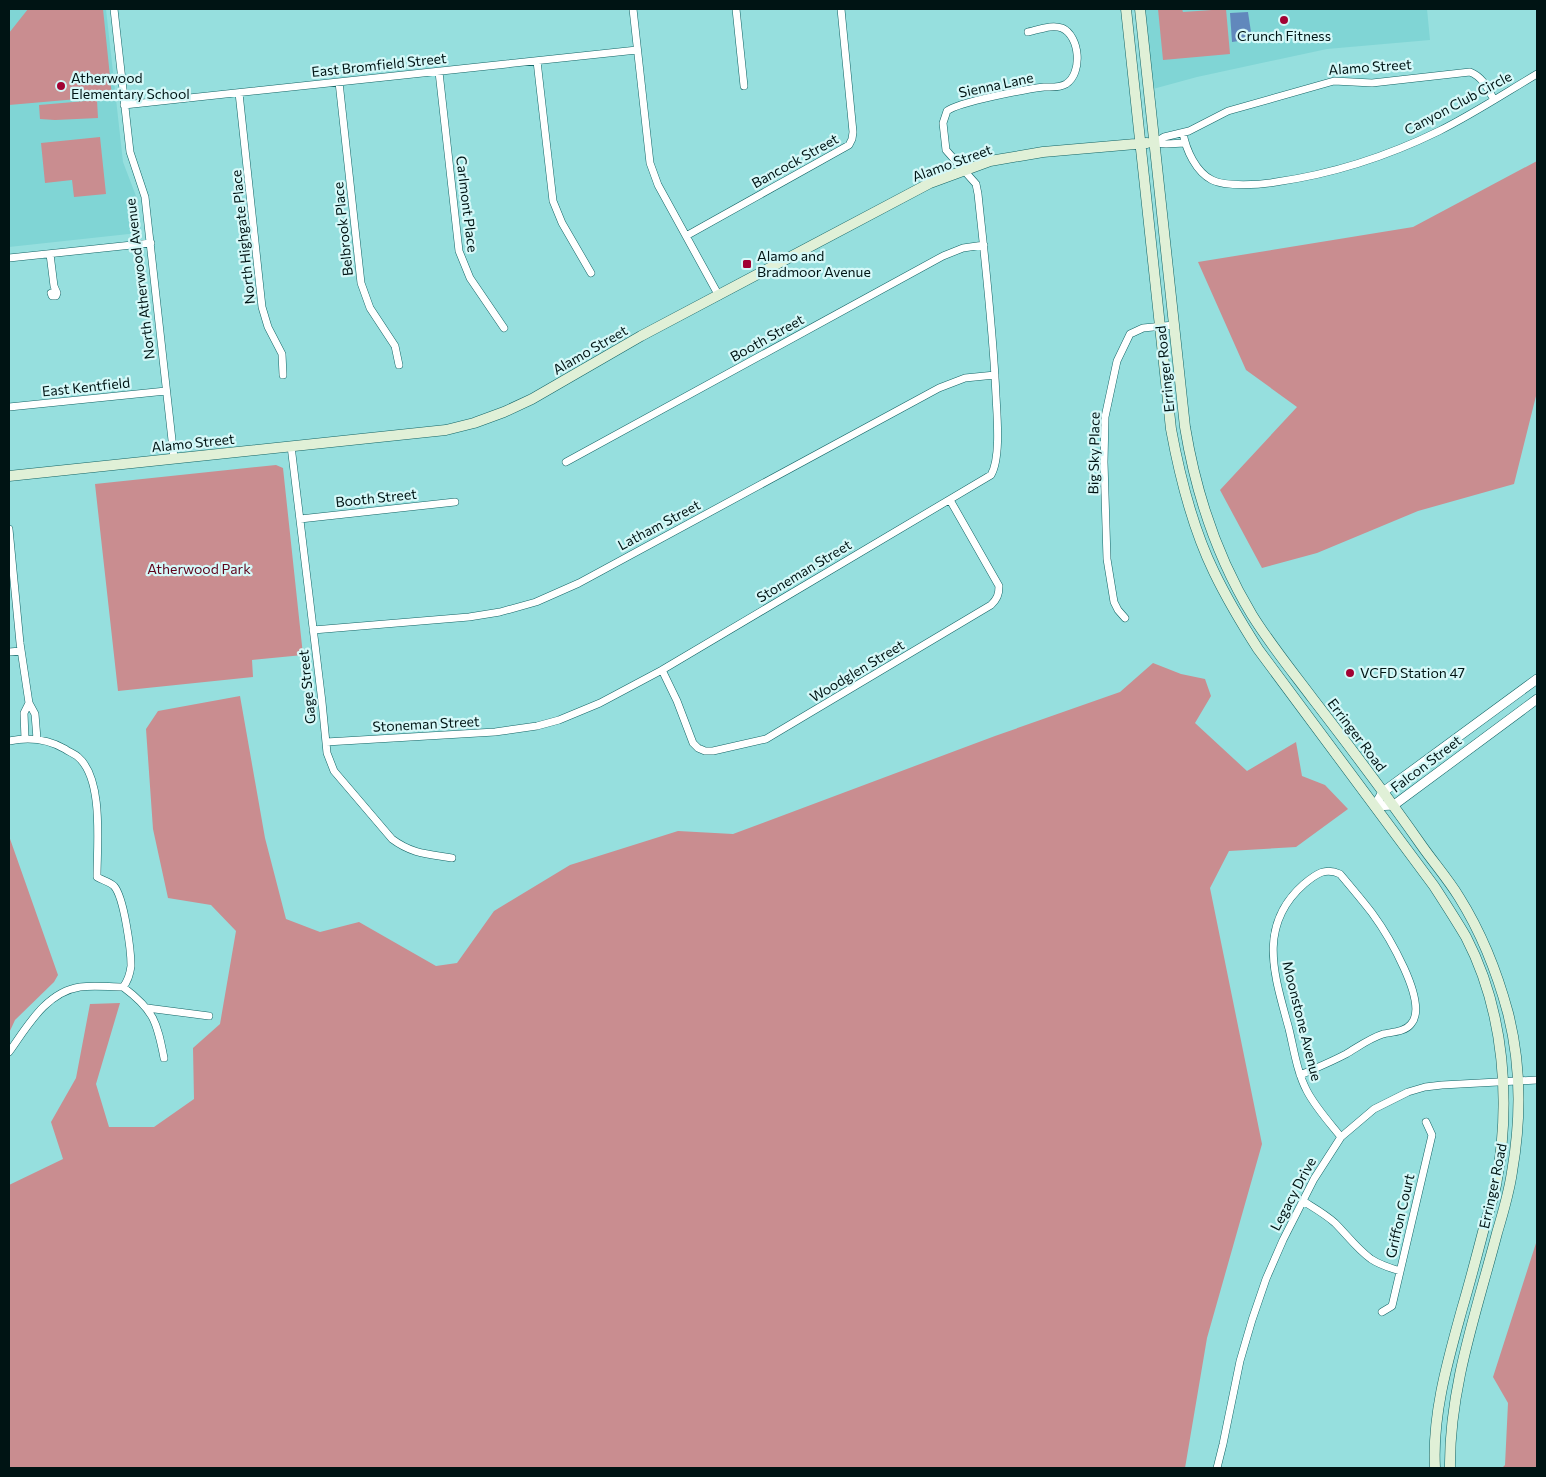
<svg xmlns="http://www.w3.org/2000/svg" width="1546" height="1477" font-family="Commissioner,sans-serif">
<style>
.built{fill:#80d5d5}
.green{fill:#c98d90}
.water{fill:#6188bc}
.lines{fill:none;stroke-linecap:round;stroke-linejoin:round}
.minor-casing{stroke:#136465;stroke-width:8}
.tertiary-casing{stroke:#136465;stroke-width:10}
.secondary-casing{stroke:#136465;stroke-width:11}
.minor{stroke:#fff;stroke-width:7}
.tertiary{stroke:#fff;stroke-width:9}
.secondary{stroke:#e0f0d7;stroke-width:10}
.poi-dot{fill:#a20233;stroke:#d5f8f8;stroke-width:2}
.labels{text-anchor:middle;stroke-width:4.5;stroke-linejoin:round;paint-order:stroke}
.poi-label{font-size:14px;fill:#001414;stroke:#d5f8f8;text-anchor:start}
.street-label{font-size:14px;fill:#001414;stroke:#d5f8f8}
.park-label{font-size:14px;fill:#5e021a;stroke:#d5f8f8}
</style>
<rect width="100%" height="100%" fill="#96dfde"/>
<path class="built" d="M9 9H106L123 162 136 196 141 227 138 233 9 247Z
M1144 9H1427L1430 40 1327 49 1197 77 1153 89Z"/>
<path class="green" d="M28 9H103L112 96 9 105V33Z
M1158 9H1182L1183 12 1226 9 1230 54 1163 60Z
M97 100 98 118 55 120 40 119 39 105Z
M100 137 106 194 74 197 72 180 45 183 41 143Z
M1537 161V392L1514 484 1418 511 1317 553 1262 568 1220 490 1297 407 1246 370 1198 262 1413 227Z
M276 465 283 468 303 655 252 660 253 677 118 691 95 484Z
M1153 663 1181 674 1205 679 1211 696 1195 723 1247 771 1296 742 1302 776 1325 785 1348 809 1296 847 1229 851 1210 888 1262 1144 1207 1338 1185 1468H9V1185L63 1159 51 1122 76 1078 90 1004 120 1003 96 1084 109 1127H154L194 1099 193 1048 220 1024 236 931 211 905 168 898 153 829 146 729 158 711 240 696 265 838 286 919 320 932 359 922 436 966 457 963 494 911 570 865 678 831 733 834 995 736 1120 692Z
M9 836 58 975 54 982 15 1020 9 1033Z
M1537 1240V1468H1502L1505 1465 1508 1403 1493 1377Z"/>
<path class="water" d="M1248 12 1252 39 1232 42 1230 13Z"/>
<g class="lines">
<g class="minor-casing">
<path id="minor" d="M114 9 130 152 145 197 174 458
M633 9 650 163 658 185 719 296
M736 9 744 86
M537 61 553 201 562 223 591 273
M439 72 459 251 470 278 504 328
M339 82 361 283 370 308 395 346 399 365
M239 93 262 307 268 327 282 354 283 375
M124 105 637 50
M1183 133C1186 150 1196 172 1212 180 1226 187 1260 185 1276 182 1332 174 1388 156 1439 131 1473 114 1505 93 1537 74
M1154 143 1164 137 1189 131 1228 111 1334 81 1372 83 1470 72C1483 77 1488 89 1494 100
M1154 143 1166 144 1185 143
M686 236 849 145 852 139 853 132 841 9
M50 254 54 286 57 293 56 296H52L51 293
M9 258 151 243
M9 407 166 391
M291 446 322 702 327 753 334 771 392 839C412 854 428 854 452 858
M566 462 943 256 963 248 984 245
M300 519 455 502
M9 529 20 643 29 703 24 713 25 739
M1125 618 1118 610 1114 602 1107 559 1104 462 1105 417 1117 361 1130 334 1143 328 1174 325
M313 630 469 617 500 612 536 602 579 583 939 388 965 378 995 375
M9 652 21 651
M662 670 677 701 693 743 698 748 705 751H713L766 739 776 733 991 605C997 599 999 595 999 586L950 500
M29 703 35 714 37 739
M9 741C28 737 48 739 65 749 69 752 75 754 78 757 104 779 97 845 97 877 102 880 110 882 114 886 124 897 131 950 131 966 130 974 128 981 123 987 154 1010 157 1022 164 1058
M326 742 495 732 537 726 559 720 600 703 662 670 991 475C1001 458 997 416 996 396 993 328 985 261 978 194L976 184 946 150 943 123 947 111C958 102 1027 89 1044 87 1051 87 1059 88 1066 84 1083 73 1080 36 1062 28 1051 24 1039 30 1028 32
M147 1008 209 1016
M9 1052C27 1027 46 992 80 987 94 985 109 987 123 987
M1300 1075C1316 1068 1331 1062 1346 1054 1358 1047 1370 1038 1383 1034 1392 1032 1405 1032 1411 1024 1430 1003 1386 932 1372 913 1362 900 1351 887 1340 874 1325 867 1316 874 1304 884 1256 926 1275 977 1289 1029 1294 1050 1297 1072 1307 1091 1316 1108 1329 1122 1341 1137
M1303 1201C1314 1208 1325 1214 1335 1223 1347 1235 1357 1249 1371 1259 1380 1265 1390 1268 1400 1271
M1382 1312 1392 1306 1432 1135 1426 1122
M1217 1468 1223 1444 1240 1361 1252 1320 1266 1279 1283 1240 1314 1179 1341 1137 1374 1109 1408 1092 1425 1087 1442 1085 1537 1080"/>
</g>
<g class="tertiary-casing">
<path id="tertiary" d="M1375 806 1383 792 1537 679
M1375 806 1394 805 1537 699"/>
</g>
<g class="secondary-casing">
<path id="secondary" d="M1126 9 1171 429C1180 478 1192 527 1214 572 1227 599 1242 624 1258 649L1434 886C1445 903 1456 920 1466 937 1505 1012 1511 1103 1496 1185 1493 1199 1488 1214 1484 1228 1477 1255 1470 1282 1462 1309 1448 1360 1432 1414 1435 1468
M1140 9 1185 427C1196 494 1217 557 1252 615 1270 644 1292 671 1313 699 1350 747 1387 796 1422 846 1434 863 1448 879 1459 897 1481 932 1497 972 1508 1013 1521 1064 1521 1120 1512 1172 1509 1193 1503 1213 1497 1233 1477 1310 1449 1388 1450 1468
M9 476 446 430 474 423 504 412 532 399 641 336 930 183 990 161 1043 152 1147 143"/>
</g>
<use href="#minor" class="minor"/>
<use href="#tertiary" class="tertiary"/>
<use href="#secondary" class="secondary"/>
</g>
<g class="poi-dot">
<circle cx="1284" cy="20" r="5"/>
<circle cx="61" cy="86" r="5"/>
<rect x="742" y="259" width="10" height="10" rx="2.5"/>
<circle cx="1350" cy="673" r="5"/>
</g>
<g class="labels">
<g class="poi-label">
<text x="1284" y="41" text-anchor="middle">Crunch Fitness</text>
<text x="71" y="83">Atherwood<tspan x="71" dy="16">Elementary School</tspan></text>
<text x="757" y="261">Alamo and<tspan x="757" dy="16">Bradmoor Avenue</tspan></text>
<text x="1360" y="678">VCFD Station 47</text>
</g>
<g class="street-label">
<text transform="translate(379 65) rotate(-6)" y="5">East Bromfield Street</text>
<text transform="translate(1370 67) rotate(-4)" y="5">Alamo Street</text>
<text transform="translate(996 85) rotate(-12)" y="5">Sienna Lane</text>
<text transform="translate(1458 103) rotate(-28)" y="5">Canyon Club Circle</text>
<text transform="translate(795 161) rotate(-29)" y="5">Bancock Street</text>
<text transform="translate(952 163) rotate(-20)" y="5">Alamo Street</text>
<text transform="translate(467 204) rotate(83)" y="5">Carlmont Place</text>
<text transform="translate(343 229) rotate(-96)" y="5">Belbrook Place</text>
<text transform="translate(243 237) rotate(-96)" y="5">North Highgate Place</text>
<text transform="translate(140 279) rotate(-97)" y="5">North Atherwood Avenue</text>
<text transform="translate(767 338) rotate(-29)" y="5">Booth Street</text>
<text transform="translate(590 350) rotate(-30)" y="5">Alamo Street</text>
<text transform="translate(1165 369) rotate(-96)" y="5">Erringer Road</text>
<text transform="translate(86 387) rotate(-6)" y="5">East Kentfield</text>
<text transform="translate(193 443) rotate(-6)" y="5">Alamo Street</text>
<text transform="translate(1094 453) rotate(-89)" y="5">Big Sky Place</text>
<text transform="translate(376 498) rotate(-6)" y="5">Booth Street</text>
<text transform="translate(659 525) rotate(-28)" y="5">Latham Street</text>
<text transform="translate(804 571) rotate(-31)" y="5">Stoneman Street</text>
<text transform="translate(857 671) rotate(-31)" y="5">Woodglen Street</text>
<text transform="translate(307 687) rotate(-96)" y="5">Gage Street</text>
<text transform="translate(426 724) rotate(-3)" y="5">Stoneman Street</text>
<text transform="translate(1357 735) rotate(53)" y="5">Erringer Road</text>
<text transform="translate(1426 764) rotate(-37)" y="5">Falcon Street</text>
<text transform="translate(1302 1021) rotate(76)" y="5">Moonstone Avenue</text>
<text transform="translate(1493 1186) rotate(-78)" y="5">Erringer Road</text>
<text transform="translate(1293 1194) rotate(-62)" y="5">Legacy Drive</text>
<text transform="translate(1400 1216) rotate(-77)" y="5">Griffon Court</text>
</g>
<g class="park-label">
<text x="199" y="574">Atherwood Park</text>
</g>
</g>
<rect width="1546" height="1477" fill="none" stroke="#001414" stroke-width="20"/>
</svg>
